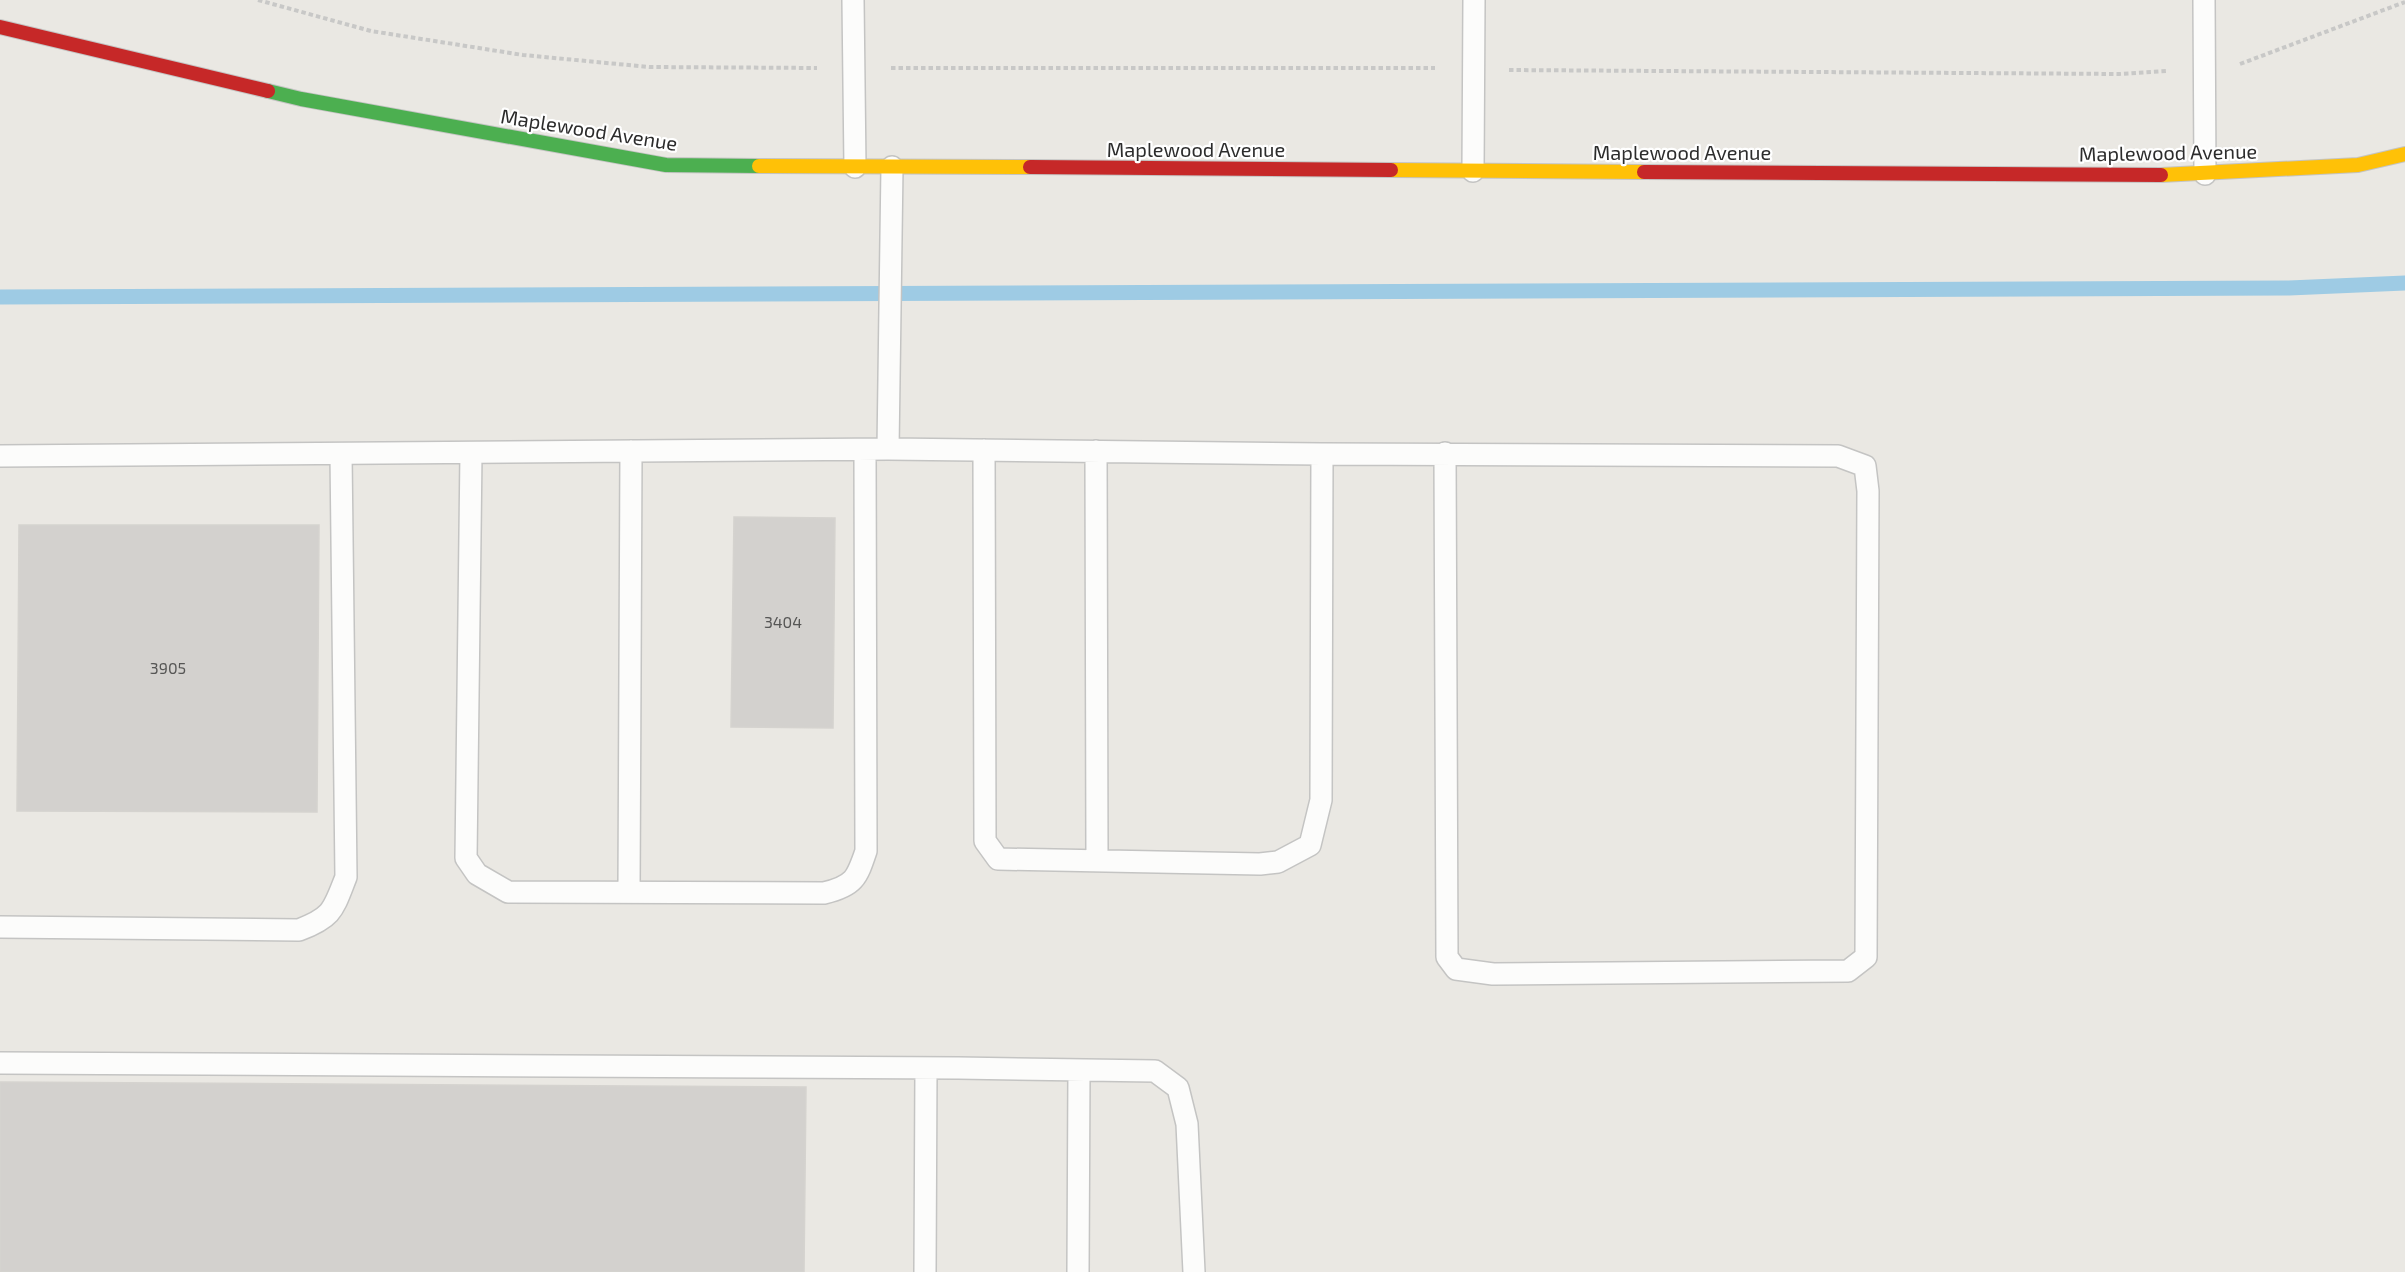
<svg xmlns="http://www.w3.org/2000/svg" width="2405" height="1272" font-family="'Exo 2',sans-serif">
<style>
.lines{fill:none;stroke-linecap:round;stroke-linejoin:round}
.stream{stroke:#9ecbe4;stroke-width:15}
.building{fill:#d3d1ce;stroke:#d5d3cf;stroke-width:1.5}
.lane-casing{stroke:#c4c4c3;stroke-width:24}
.fast-casing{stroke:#c4c4c3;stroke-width:16}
.slow-casing{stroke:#c4c4c3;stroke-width:16}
.jam-casing{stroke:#c4c4c3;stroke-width:16}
.path{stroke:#c8c8c7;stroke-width:4;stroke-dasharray:4.5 3;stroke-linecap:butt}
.lane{stroke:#fcfcfb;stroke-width:21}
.fast{stroke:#4caf50;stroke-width:14}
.slow{stroke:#ffc107;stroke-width:14}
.jam{stroke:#c62828;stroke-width:14}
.labels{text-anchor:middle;stroke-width:4.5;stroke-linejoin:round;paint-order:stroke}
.number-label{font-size:16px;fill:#565655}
.street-label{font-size:20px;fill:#2c2c2c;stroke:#fff}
</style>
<rect width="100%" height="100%" fill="#eae8e3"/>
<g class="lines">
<path class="stream" d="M0 297 2289 288 2405 283"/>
</g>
<path class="building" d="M734 517 835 518 833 728 731 727Z
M19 525H319L317 812 17 811Z
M0 1082 806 1087 804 1272H0Z"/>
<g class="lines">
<g class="lane-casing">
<path id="lane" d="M853 0 855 167
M2204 0 2205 174
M1473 171 1474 0
M888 449 892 167
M984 450 985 841 998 859 1260 864 1278 862 1310 845 1321 800 1322 454
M1096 451 1097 861
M471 453 466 858 477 874 508 892 824 893C854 886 857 878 866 851L865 450
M0 456 888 449 1322 454 1838 456 1865 466 1868 491 1866 957 1848 971 1493 974 1456 969 1447 957 1445 453
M629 892 631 451
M0 927 299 930C333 917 333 910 346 877L341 454
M0 1063 958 1068 1155 1071 1178 1088 1187 1124 1194 1272
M925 1272 926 1068
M1078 1272 1079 1070"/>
</g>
<g class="fast-casing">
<path id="fast" d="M268 91 301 99 666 165 759 166"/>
</g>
<g class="slow-casing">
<path id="slow" d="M759 166 1030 167
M1391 170 1644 172
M2161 175 2358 165 2405 154"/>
</g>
<g class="jam-casing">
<path id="jam" d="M0 27 268 91
M1030 167 1391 170
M1644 172 2161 175"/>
</g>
<path class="path" d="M258 0 371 31 523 55 649 67 817 68
M2240 64 2405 2
M891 68H1435
M1509 70 2119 74 2167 71"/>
<use href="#lane" class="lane"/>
<use href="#fast" class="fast"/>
<use href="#slow" class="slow"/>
<use href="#jam" class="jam"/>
</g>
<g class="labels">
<g class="number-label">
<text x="783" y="628">3404</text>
<text x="168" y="674">3905</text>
</g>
<g class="street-label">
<text transform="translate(589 130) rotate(9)" y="7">Maplewood Avenue</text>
<text x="1196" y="157">Maplewood Avenue</text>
<text x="1682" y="160">Maplewood Avenue</text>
<text transform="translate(2168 153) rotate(-1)" y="7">Maplewood Avenue</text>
</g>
</g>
</svg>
